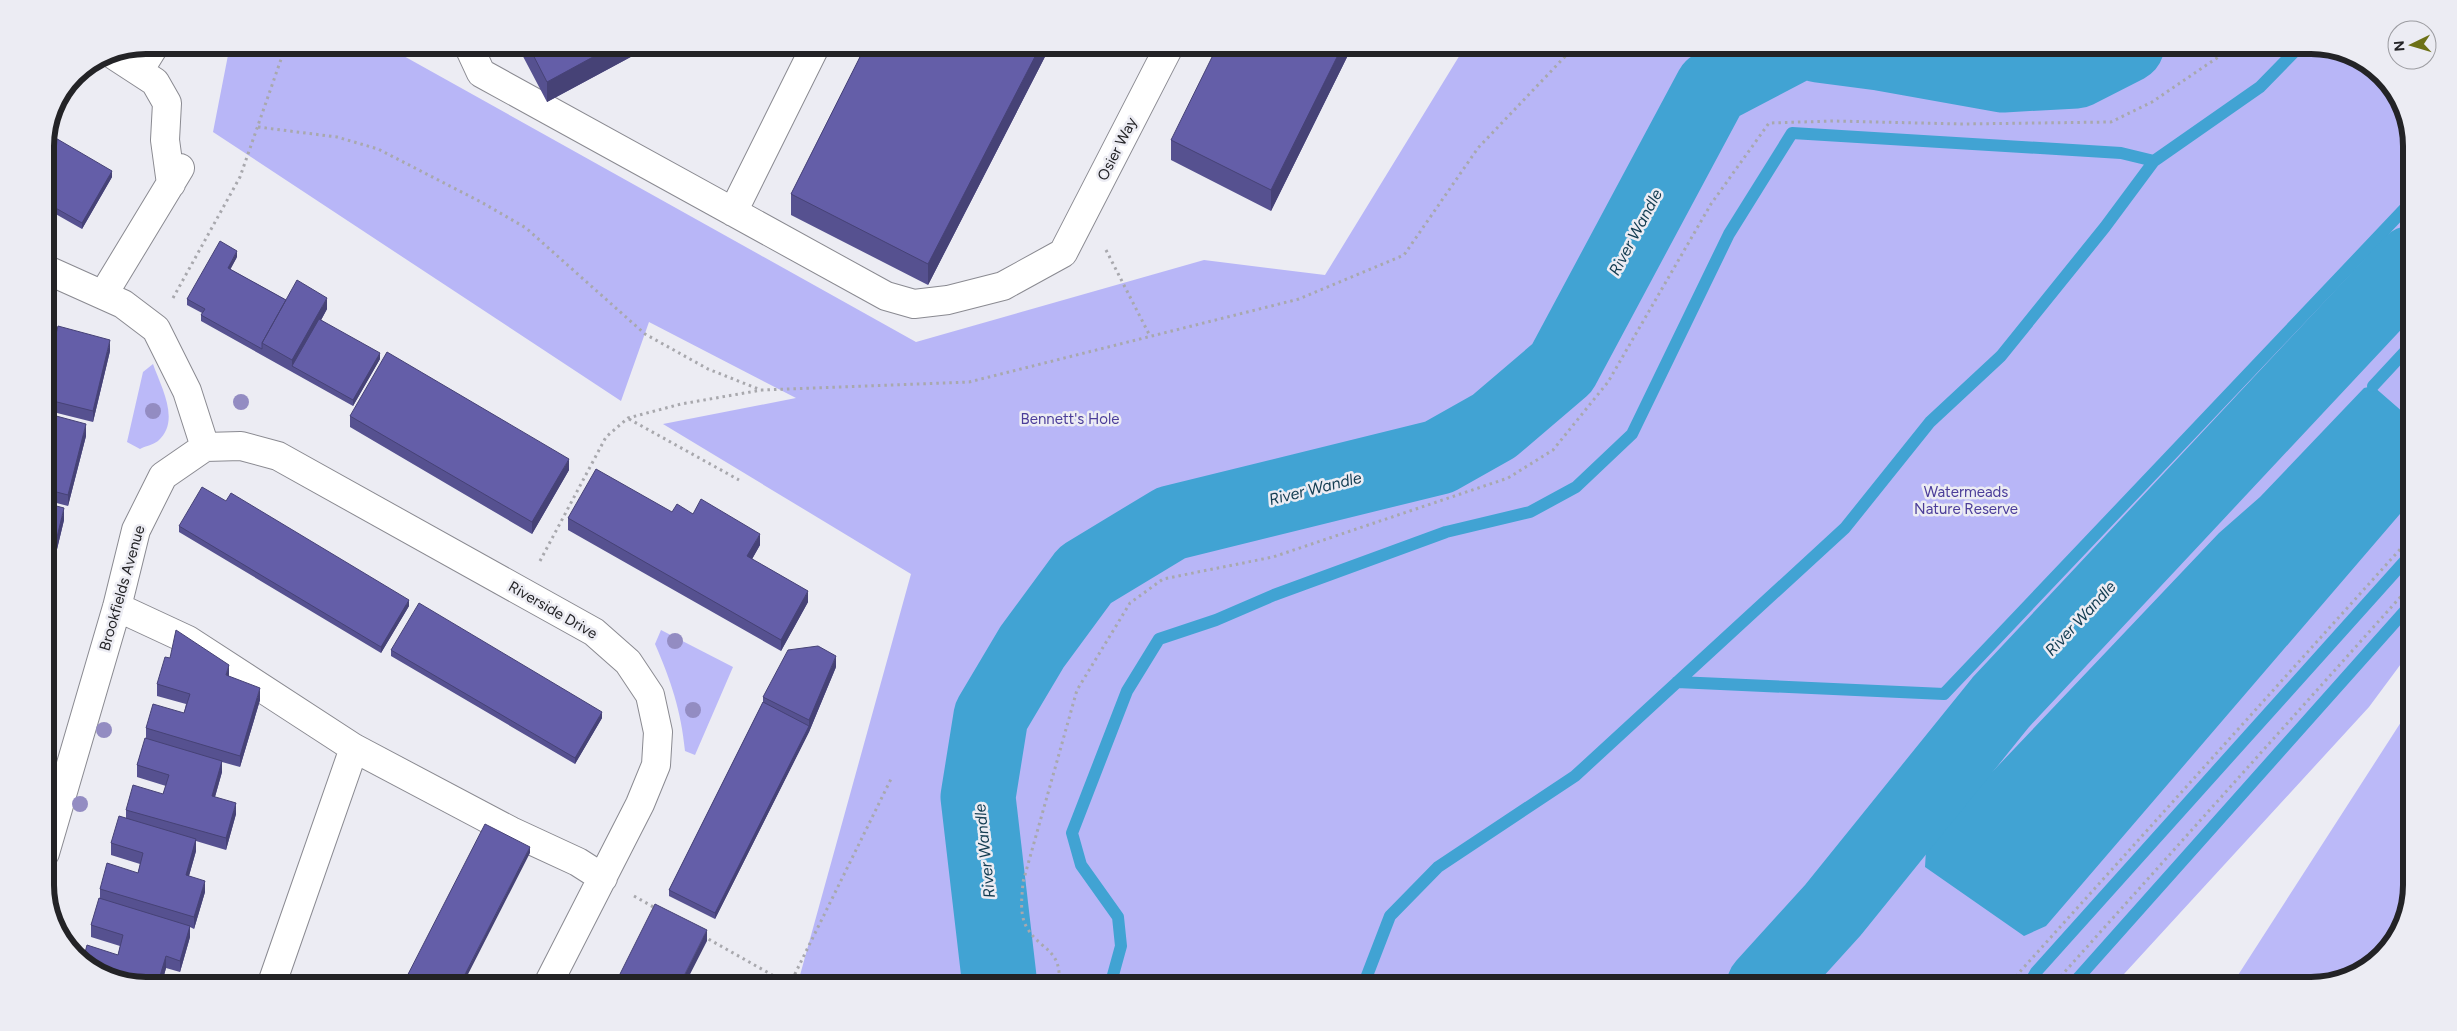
<svg xmlns="http://www.w3.org/2000/svg" width="2457" height="1031" font-family="Figtree,sans-serif">
<style>
.green{fill:#bbb9f8}
.forest{fill:#b8b6f7}
.water{fill:#41a3d3}
.lines{fill:none;stroke-linecap:round;stroke-linejoin:round}
.stream{stroke:#41a3d3;stroke-width:12}
.river{stroke:#41a3d3;stroke-width:75}
.minor-casing{stroke:#8a8a91;stroke-width:30}
.path{stroke:#a8a8ad;stroke-width:3;stroke-dasharray:2.5 4;stroke-linecap:butt}
.minor{stroke:#fff;stroke-width:28}
.tree{fill:#938cc2}
.wall{fill:#565190}
.shaded-wall{fill:#464276}
.building{fill:#645ea8;stroke:#464276}
.labels{text-anchor:middle;stroke-width:5;stroke-linejoin:round;paint-order:stroke}
.street-label{font-size:15px;fill:#232326;stroke:#ececf3}
.park-label{font-size:15px;fill:#4b3d99;stroke:#ececf3}
.water-label{font-size:16px;font-style:italic;fill:#123c51;stroke:#ececf3}
.rim{fill:none;stroke:#232326;stroke-width:6}
</style>
<rect width="100%" height="100%" fill="#ececf3"/>
<path class="green" d="M153 364C161 387 181 421 158 441 153 445 145 446 140 449L127 442 143 372Z
M661 630 733 667 695 755 685 751C681 710 671 681 655 644Z
M2412 705V885L2404 923 2367 969 2311 986H2231Z"/>
<path class="forest" d="M230 45H384L916 342 1204 260 1325 275 1466 45H2311L2349 53 2395 90 2412 140V649L2369 707 2113 986H797L911 574 663 424 796 398 649 322 621 401 213 132Z"/>
<path class="water" d="M2373 386 2412 420V500L2046 926 2024 936 1925 867 1927 833 1958 808 2219 533 2260 497 2364 388Z"/>
<g class="lines">
<path class="stream" d="M2373 386 2412 344
M1677 682 1944 694 2412 201
M1902 825 1927 833
M1110 986 1121 946 1118 917 1081 865 1072 833 1127 691 1159 639 1216 620 1274 595 1446 532 1530 512 1576 487 1632 434 1729 234 1792 133 2121 153 2154 161
M1363 986 1390 916 1438 867 1575 776 1845 528 1930 422 2001 356 2105 227 2154 161 2260 87 2301 45
M2028 986 2036 972 2412 553
M2071 986 2412 603"/>
<path class="river" d="M1819 45 1880 53 2003 75 2076 71 2127 45
M1000 986 978 797 991 716 1032 647 1085 575 1171 523 1439 457 1494 426 1562 368 1712 88 1794 45
M1764 986 1833 910 2001 702 2412 263"/>
<g class="minor-casing">
<path id="minor" d="M468 45 481 73 886 296 914 304 948 300 1003 286 1063 253 1170 45
M109 52 155 82 167 103 165 140 171 184
M139 71 155 45
M733 212 816 45
M45 269 123 304 156 329 187 391 205 447 163 476 136 530 117 607 45 853
M103 295 180 168
M205 447 241 446 278 456 594 632 628 662 650 695 658 732 656 765 640 804 547 986
M117 607 188 640 354 748 511 831 578 862 603 878
M271 986 354 748"/>
</g>
<path class="path" d="M258 127 337 137 378 149 481 202 526 228 645 334 708 369 761 390
M1106 250 1150 336
M173 298 240 177 286 45
M629 419 739 480
M540 561 606 437 628 418 681 404 762 390 969 382 1299 299 1404 255 1478 148 1576 45
M634 896 657 909
M703 936 790 985
M789 986 892 777
M1059 986C1062 948 1043 953 1027 928 1019 914 1022 897 1023 882L1077 690 1130 603 1163 579 1273 557 1508 478 1553 450 1608 382 1711 204 1769 123 1834 121 1962 124 2111 122 2152 102 2236 45
M2007 986 2412 536
M2052 986 2412 584"/>
<use href="#minor" class="minor"/>
</g>
<g class="tree">
<circle cx="241" cy="402" r="8"/>
<circle cx="153" cy="411" r="8"/>
<circle cx="675" cy="641" r="8"/>
<circle cx="693" cy="710" r="8"/>
<circle cx="104" cy="730" r="8"/>
<circle cx="80" cy="804" r="8"/>
</g>
<path class="wall" d="M517 45H653L547 102Z
M866 45H1051L928 285 791 215V194Z
M1353 45 1271 211 1171 160V140Z
M45 140 112 177 82 229 45 208Z
M237 257 230 269 286 300 327 309 321 320 380 359 353 406 201 321V315L202 313 187 305V299Z
M110 351 93 422 45 410V377Z
M45 413 86 436 68 506 45 500Z
M350 416 569 470 532 534 350 427Z
M45 503 64 520 47 591 45 590Z
M672 512 693 514 760 545 752 559 808 602 781 651 568 530V518Z
M179 526 409 606 381 653 179 532Z
M391 650 602 718 575 764 391 656Z
M836 667 809 732 715 919 669 896V890L763 702V697Z
M229 676 260 700 240 767 222 762V772L215 797 236 814 226 850 196 841V851L189 876 205 892 194 929 190 927V937L180 972 166 968 161 986H146L118 955 120 946 91 937V925L100 898V889L138 873 140 864 111 855V843L126 818V810L163 794 166 786 137 777V765L146 738V728L184 713 186 704 157 696V684Z"/>
<path class="shaded-wall" d="M615 45H653L547 102V82Z
M1041 45H1051L928 285V264Z
M1343 45H1353L1271 211V190Z
M112 171V177L82 229V223Z
M237 251V257L228 274V268Z
M327 298V309L295 368 292 366V360Z
M110 340V351L93 422V411Z
M380 353V359L353 406V400Z
M86 424V436L68 506V495Z
M569 459V470L532 534V522Z
M64 508V520L47 591V579Z
M760 534V545L747 568V556Z
M808 591V602L781 651V640Z
M409 600V606L381 653V647Z
M836 656V667L809 732V720Z
M229 665V677L226 675Z
M260 688V700L240 767V756Z
M602 712V718L575 764V758Z
M809 726V732L715 919V913Z
M222 761V772L212 807V796Z
M236 803V814L226 850V838Z
M196 839V851L186 886V875Z
M530 847V853L462 986H459Z
M205 881V892L194 929V917Z
M190 926V937L180 972V961Z
M707 930V941L684 986H679Z
M166 956V968L161 986H157Z"/>
<path class="building" d="M528 45H615L547 82Z
M866 45H1041L928 264 791 194Z
M1218 45H1343L1271 190 1171 140Z
M47 133 112 171 82 223 45 202V140Z
M220 241 237 251 228 268 286 300 262 343V349L201 315 205 309 187 299Z
M297 280 327 298 292 360 262 343Z
M319 319 380 353 353 400 292 366Z
M58 326 110 340 93 411 45 399V377Z
M387 352 569 459 532 522 350 416Z
M45 413 86 424 68 495 45 489Z
M596 469 672 512 677 504 693 514 701 499 760 534 747 556 808 591 781 640 568 518Z
M202 487 226 501 231 493 409 600 381 647 179 526Z
M45 503 64 508 47 579H45Z
M419 603 602 712 575 758 391 650Z
M176 630 229 665 226 675 260 688 240 756 146 728 153 704 184 713 190 694 157 684 165 657 170 658Z
M818 646 836 656 809 720 763 697 788 650Z
M763 702 809 726 715 913 669 890Z
M145 738 222 761 212 796 236 803 226 838 126 810 133 785 163 794 169 775 137 765Z
M119 816 196 839 186 875 205 881 194 917 100 889 107 863 138 873 143 853 111 843Z
M485 824 530 847 459 986H402Z
M99 898 190 926 180 961 166 956 157 986H146L108 978 83 960 87 945 118 955 123 935 91 925Z
M655 904 707 930 679 986H614Z"/>
<g class="labels">
<g class="street-label">
<text transform="translate(1117 149) rotate(-63)" y="5">Osier Way</text>
<text transform="translate(122 588) rotate(-74)" y="5">Brookfields Avenue</text>
<text transform="translate(553 610) rotate(30)" y="5">Riverside Drive</text>
</g>
<g class="park-label">
<text x="1070" y="424">Bennett's Hole</text>
<text x="1966" y="497">Watermeads<tspan x="1966" dy="17">Nature Reserve</tspan></text>
</g>
<g class="water-label">
<text transform="translate(1635 232) rotate(-62)" y="6">River Wandle</text>
<text transform="translate(1315 488) rotate(-14)" y="6">River Wandle</text>
<text transform="translate(2080 618) rotate(-47)" y="6">River Wandle</text>
<text transform="translate(984 851) rotate(-96)" y="6">River Wandle</text>
</g>
</g>
<path d="M0 0H2457V1031H0ZM146 54H2311A92 92 0 0 1 2403 146V885A92 92 0 0 1 2311 977H146A92 92 0 0 1 54 885V146A92 92 0 0 1 146 54Z" fill="#ececf3" fill-rule="evenodd"/>
<path class="rim" d="M146 54H2311A92 92 0 0 1 2403 146V885A92 92 0 0 1 2311 977H146A92 92 0 0 1 54 885V146A92 92 0 0 1 146 54Z"/>
<g transform="translate(2412 45) rotate(265)"><circle r="24" fill="#ececf3" stroke="#9c9ca1"/>
<path d="M0-4L9 19L0 12L-9 19Z" fill="#6d7116"/>
<text y="-8" font-size="14" font-weight="bold" text-anchor="middle" fill="#232326">N</text>
</g>
</svg>
